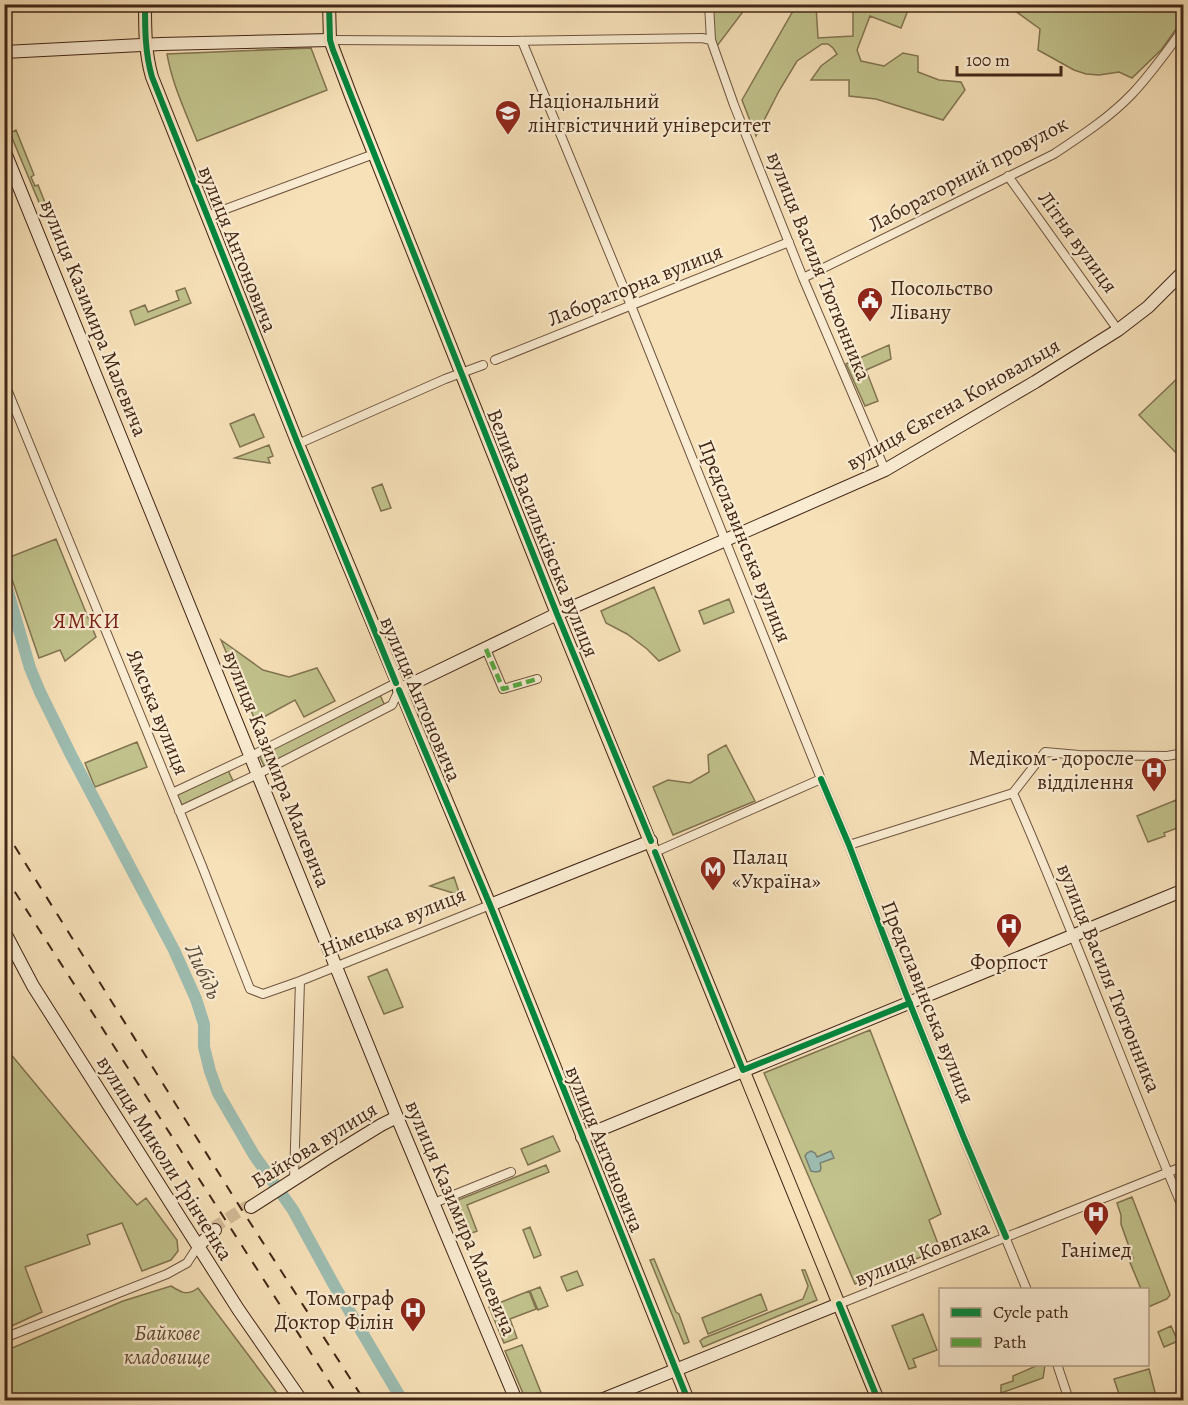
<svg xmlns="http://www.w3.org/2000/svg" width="1188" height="1405" font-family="Alegreya,serif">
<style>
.green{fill:#c1c28c;stroke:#827451;stroke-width:1.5}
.water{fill:#9dbdb1;stroke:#798173;stroke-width:1.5}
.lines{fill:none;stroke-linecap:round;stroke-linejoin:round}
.river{stroke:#9dbdb1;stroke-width:12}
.secondary-tunnel{stroke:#d3bc98;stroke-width:12;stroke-dasharray:12 6;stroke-linecap:butt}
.street-casing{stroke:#6f553f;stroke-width:10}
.secondary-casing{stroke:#422616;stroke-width:14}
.primary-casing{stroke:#422616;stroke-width:14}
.street{stroke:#faecd2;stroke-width:8}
.secondary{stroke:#faecd2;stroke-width:12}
.primary{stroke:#f7e1b9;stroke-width:12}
.rail{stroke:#422616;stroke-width:2;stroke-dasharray:10 10;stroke-linecap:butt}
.quiet{stroke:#56aa42;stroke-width:4.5;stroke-dasharray:9 4.5;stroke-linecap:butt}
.cycleway-casing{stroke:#faecd2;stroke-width:10}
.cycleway{stroke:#00873e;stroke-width:6}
.labels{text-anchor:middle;stroke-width:4.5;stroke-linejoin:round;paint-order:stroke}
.poi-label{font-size:21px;fill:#422616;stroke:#faecd2;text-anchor:start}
.street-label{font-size:21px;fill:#422616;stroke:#faecd2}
.park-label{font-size:21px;font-style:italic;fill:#624d34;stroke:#faecd2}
.neighbourhood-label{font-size:22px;letter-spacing:1.5px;fill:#7a1f14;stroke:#faecd2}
.water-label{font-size:22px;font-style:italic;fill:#594c3d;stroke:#faecd2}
</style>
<rect width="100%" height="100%" fill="#f7e1b9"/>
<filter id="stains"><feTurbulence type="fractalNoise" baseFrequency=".00333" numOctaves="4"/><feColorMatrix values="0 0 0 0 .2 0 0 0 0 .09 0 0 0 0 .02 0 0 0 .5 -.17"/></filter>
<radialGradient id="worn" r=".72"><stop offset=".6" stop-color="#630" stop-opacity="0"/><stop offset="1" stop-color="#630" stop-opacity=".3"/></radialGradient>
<path class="green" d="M797 4 816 5 818 38 853 36V5H910L901 28 870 16 857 50 861 61 884 66 903 53 918 56V72L939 80 961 82 965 90 943 120 876 99 849 96V80H811L821 66 837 54 833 48 828 44H822L797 61 779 91 756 136 742 100Z
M711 5H748L717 46 714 37Z
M1007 5H1183V19L1162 49 1132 78 1119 72 1099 75 1086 74 1074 70 1038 50 1040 29Z
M311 48 327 90 197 141C186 113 172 84 167 54Z
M16 130 34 175 31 177 35 186 38 185 46 205 41 207 10 133Z
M185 288 191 303 135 325 130 311 145 305 148 312 179 300 176 291Z
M889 345 891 359 866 370 878 401 865 406 846 364Z
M1183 373V460L1139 415Z
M254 414 264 437 240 447 230 424Z
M269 445 273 456 268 458 270 463 235 458Z
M382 484 391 508 381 511 372 488Z
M56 539 96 637 65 661 60 650 39 658 5 559Z
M654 587 680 651 659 661 647 649 627 634 606 623 601 611Z
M729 599 734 612 704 624 699 611Z
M221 640 263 670 289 677 317 668 335 701 304 717 295 700 260 719 259 718 255 720Z
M380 695 385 706 264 766 259 755Z
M137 742 147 767 95 787 85 763Z
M726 745 755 801 673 835 653 787 668 780 690 783 709 772 708 755Z
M228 770 233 781 182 805 176 793Z
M1176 800 1183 818V826L1164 833 1165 836 1148 842 1137 816Z
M454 877 460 895 430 886Z
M387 969 403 1007 384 1014 368 977Z
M870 1030 941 1214 929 1220 940 1249 855 1284 764 1073Z
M5 1049 9 1052 116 1181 137 1205 146 1198 177 1240 178 1251 171 1260 142 1271 122 1223 87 1235 90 1244 25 1267 42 1312 5 1329Z
M553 1136 560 1151 528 1165 521 1149Z
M546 1165 549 1172 467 1205 477 1231 462 1237 448 1204Z
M1132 1197 1170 1295 1167 1299 1148 1307V1290L1141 1289 1129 1260 1133 1258 1121 1224V1215L1117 1203Z
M530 1227 541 1255 534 1258 523 1230Z
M654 1259 676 1312 679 1314 689 1342 684 1344 650 1260Z
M802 1270H805L817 1300 703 1347 700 1341 704 1338 803 1299 808 1286Z
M577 1271 583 1285 567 1291 561 1277Z
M171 1286C182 1293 187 1296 198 1288L282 1400H5V1351L123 1301Z
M540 1287 548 1306 538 1310 530 1291Z
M529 1291 536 1309 510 1319 517 1338 504 1343 489 1307Z
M761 1294 767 1310 708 1334 702 1318Z
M923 1314 937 1350 913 1359 916 1367 909 1369 892 1326Z
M1171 1326 1178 1341 1164 1347 1158 1332Z
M522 1345 544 1400H541L538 1393 525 1398 505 1351Z
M1036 1365H1045L1043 1378 1001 1393V1385L1013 1381V1376L1036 1366Z
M1149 1369 1156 1396 1141 1400H1121L1114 1379Z"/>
<path class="water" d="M811 1151 815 1153 817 1157 831 1151 834 1158 820 1163 821 1168 820 1171 816 1172 811 1171 805 1156 807 1153Z"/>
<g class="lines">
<path class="river" d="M4 578 30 668 40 692 71 755 174 950 196 999 204 1024V1047L210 1071 218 1093 254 1155 293 1210 334 1285 402 1400"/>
<path class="secondary-tunnel" d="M215 1230 216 1226 246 1207H251"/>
<g class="street-casing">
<path id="street" d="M709 4 711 40 734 105 803 278 885 470
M330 40 502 41 702 38 711 40
M522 41 632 308 821 779 849 845 906 994 964 1138 1027 1290
M1008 176 1118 330
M207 216 374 154
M803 278 901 230 1054 154C1081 136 1109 118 1132 94 1151 74 1167 51 1184 28
M495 360 789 242
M4 382 202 866 250 989 263 994 300 981 490 905
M298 444 445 379 483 365
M486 649 503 689 537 679
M172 793 251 756 396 683
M1013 793C1074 931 1125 1072 1184 1211
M179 811 258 774 392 705 399 690
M849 845 1013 793 1045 752 1079 755 1167 756 1184 753
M655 852 821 779
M294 1179 300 981
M434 1203 511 1172
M839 1304 1184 1166
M4 1338 167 1274 187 1263 198 1246
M1057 1364 1069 1400"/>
</g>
<g class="secondary-casing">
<path id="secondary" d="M4 52 161 44 330 40
M4 150 397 1117 516 1400
M399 690 557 614 885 470 1035 382 1118 330 1148 307 1184 271
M490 905 651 841
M4 931 33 986 238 1309 301 1400
M582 1137 1184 890
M251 1207 329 1157 381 1125 397 1117
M198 1246 215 1230
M601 1400 839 1304"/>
</g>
<g class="primary-casing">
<path id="primary" d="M145 4C145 29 145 53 152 77L298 444 490 905 688 1400
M329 4 330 40 351 96 557 614 878 1400"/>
</g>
<use href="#street" class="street"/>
<use href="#secondary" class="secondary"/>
<use href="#primary" class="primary"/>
<path class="rail" d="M4 829 233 1196 364 1400
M4 875 341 1400"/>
<path class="quiet" d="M486 649 503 689 537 679"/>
<g class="cycleway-casing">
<path id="cycleway" d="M145 4C145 29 145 53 152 77L298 444 396 683
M329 4 330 40 333 50 557 614 651 841
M399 690 490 905 688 1400
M821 779 849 845 906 994 964 1138 1006 1237
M655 852 743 1070 910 1003
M839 1304 878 1400"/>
</g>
<use href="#cycleway" class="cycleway"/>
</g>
<defs>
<g id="university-pin" transform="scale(1.35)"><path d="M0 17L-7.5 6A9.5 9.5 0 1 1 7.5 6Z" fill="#8f2418" stroke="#faecd2"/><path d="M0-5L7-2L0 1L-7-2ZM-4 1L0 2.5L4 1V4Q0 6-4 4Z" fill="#fff"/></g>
<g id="civic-pin" transform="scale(1.35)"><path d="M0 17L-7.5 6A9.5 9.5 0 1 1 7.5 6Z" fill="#8f2418" stroke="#faecd2"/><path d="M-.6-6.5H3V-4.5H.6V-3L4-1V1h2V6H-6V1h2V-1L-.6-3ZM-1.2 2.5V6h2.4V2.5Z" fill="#fff"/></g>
<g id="hospital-pin" transform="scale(1.35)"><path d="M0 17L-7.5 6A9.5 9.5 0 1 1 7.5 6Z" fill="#8f2418" stroke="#faecd2"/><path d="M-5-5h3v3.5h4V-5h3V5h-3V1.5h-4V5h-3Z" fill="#fff"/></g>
<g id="metro-pin" transform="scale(1.35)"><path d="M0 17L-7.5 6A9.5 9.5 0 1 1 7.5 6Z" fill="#8f2418" stroke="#faecd2"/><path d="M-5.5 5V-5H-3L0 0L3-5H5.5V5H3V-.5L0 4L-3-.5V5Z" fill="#fff"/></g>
</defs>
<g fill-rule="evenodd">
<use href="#university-pin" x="508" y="113"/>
<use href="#civic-pin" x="870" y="300"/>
<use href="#hospital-pin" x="1154" y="770"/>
<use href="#metro-pin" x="713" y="869"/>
<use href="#hospital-pin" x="1009" y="926"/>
<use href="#hospital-pin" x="1096" y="1214"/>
<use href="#hospital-pin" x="413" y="1310"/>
</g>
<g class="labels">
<g class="poi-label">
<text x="528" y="108">Національний<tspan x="528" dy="24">лінгвістичний університет</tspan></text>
<text x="890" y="295">Посольство<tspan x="890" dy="24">Лівану</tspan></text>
<text x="1134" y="765" text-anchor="end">Медіком - доросле<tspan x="1134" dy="24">відділення</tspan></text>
<text x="732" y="864">Палац<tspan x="732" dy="24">«Україна»</tspan></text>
<text x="1009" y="969" text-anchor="middle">Форпост</text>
<text x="1096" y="1257" text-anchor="middle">Ганімед</text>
<text x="394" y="1305" text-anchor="end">Томограф<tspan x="394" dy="24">Доктор Філін</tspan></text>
</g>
<g class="street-label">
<text transform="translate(968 174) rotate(-28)" y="7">Лабораторний провулок</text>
<text transform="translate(1078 242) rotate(54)" y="7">Літня вулиця</text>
<text transform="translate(238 249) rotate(68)" y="7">вулиця Антоновича</text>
<text transform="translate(819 266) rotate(68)" y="7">вулиця Василя Тютюнника</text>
<text transform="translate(635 285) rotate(-22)" y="7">Лабораторна вулиця</text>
<text transform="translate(94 318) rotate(68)" y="7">вулиця Казимира Малевича</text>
<text transform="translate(953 404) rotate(-30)" y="7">вулиця Євгена Коновальця</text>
<text transform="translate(543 533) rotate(68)" y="7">Велика Васильківська вулиця</text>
<text transform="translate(745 541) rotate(68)" y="7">Предславинська вулиця</text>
<text transform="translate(421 699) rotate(67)" y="7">вулиця Антоновича</text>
<text transform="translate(158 712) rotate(68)" y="7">Ямська вулиця</text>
<text transform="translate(277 769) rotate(68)" y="7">вулиця Казимира Малевича</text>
<text transform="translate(393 922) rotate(-22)" y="7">Німецька вулиця</text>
<text transform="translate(1109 978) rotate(68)" y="7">вулиця Василя Тютюнника</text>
<text transform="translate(928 1002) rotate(68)" y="7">Предславинська вулиця</text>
<text transform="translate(314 1145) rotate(-32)" y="7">Байкова вулиця</text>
<text transform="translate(605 1149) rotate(68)" y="7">вулиця Антоновича</text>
<text transform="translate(165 1158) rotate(58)" y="7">вулиця Миколи Грінченка</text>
<text transform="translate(461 1218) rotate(67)" y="7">вулиця Казимира Малевича</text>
<text transform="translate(922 1253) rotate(-22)" y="7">вулиця Ковпака</text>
</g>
<g class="park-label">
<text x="167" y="1340">Байкове<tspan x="167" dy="24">кладовище</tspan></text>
</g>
<g class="neighbourhood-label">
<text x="87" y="628">ЯМКИ</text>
</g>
<g class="water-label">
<text transform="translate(204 971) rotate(65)" y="8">Либідь</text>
</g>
</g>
<rect width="1188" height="1405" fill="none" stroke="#f7e1b9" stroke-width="24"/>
<rect x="6" y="6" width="1176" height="1393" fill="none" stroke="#422616" stroke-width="3"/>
<rect x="12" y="12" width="1164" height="1381" fill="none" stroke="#422616" stroke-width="1.5"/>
<rect x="939" y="1288" width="210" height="78" fill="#faecd2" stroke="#b09d87" stroke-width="1.5"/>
<rect x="951" y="1308" width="30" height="9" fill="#00873e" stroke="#b09d87" stroke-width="1.5"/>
<text x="993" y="1318" font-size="18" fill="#422616">Cycle path</text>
<rect x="951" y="1338" width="30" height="9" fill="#56aa42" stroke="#b09d87" stroke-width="1.5"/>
<text x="993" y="1348" font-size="18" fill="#422616">Path</text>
<path d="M957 66v9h104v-9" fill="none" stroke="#422616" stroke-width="3"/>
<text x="966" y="66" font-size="18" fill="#422616" stroke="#faecd2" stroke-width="4.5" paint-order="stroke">100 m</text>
<rect width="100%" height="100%" filter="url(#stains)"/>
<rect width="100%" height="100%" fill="url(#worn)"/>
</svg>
